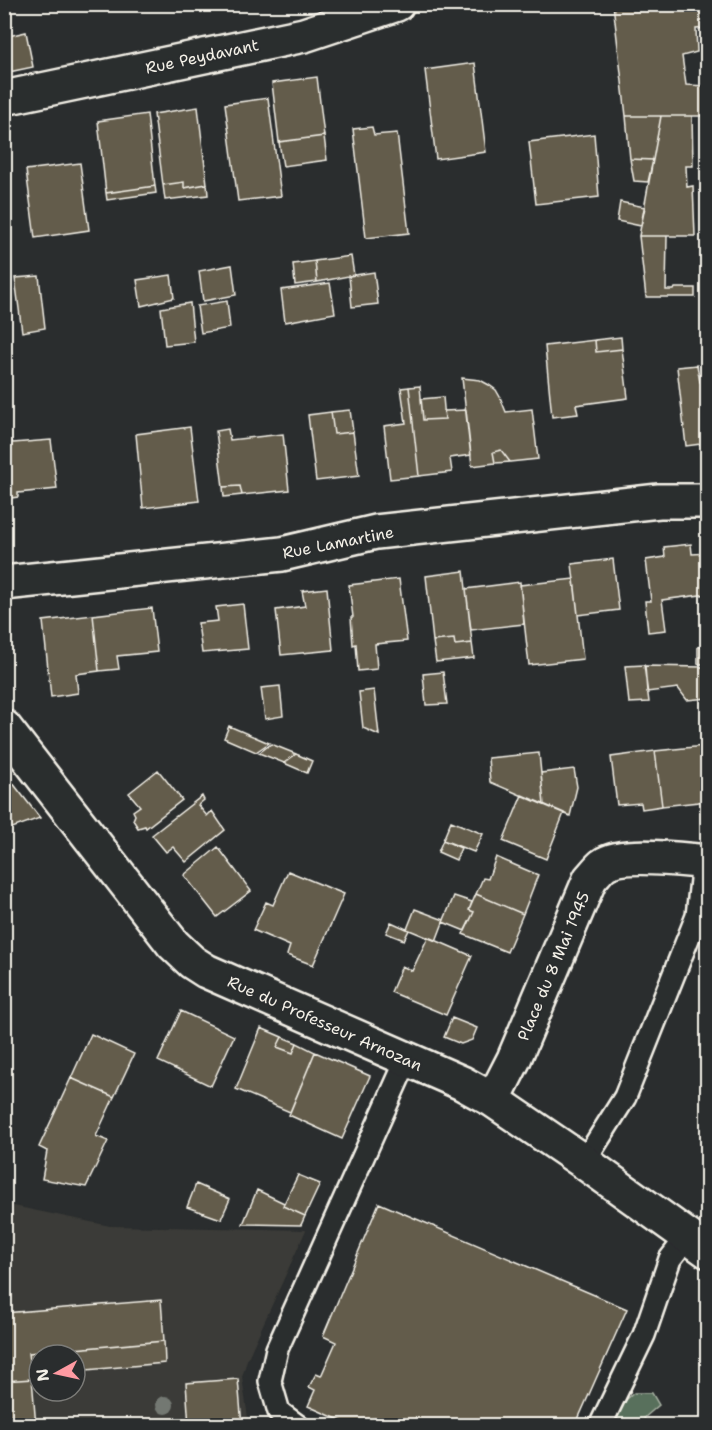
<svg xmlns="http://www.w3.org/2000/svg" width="712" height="1430" font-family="'Shantell Sans',sans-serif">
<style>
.built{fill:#3b3b37;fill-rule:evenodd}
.green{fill:#596f5b;stroke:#a6b0a2;stroke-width:1.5}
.building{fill:#635c4c;stroke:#f4f1e8;stroke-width:1.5}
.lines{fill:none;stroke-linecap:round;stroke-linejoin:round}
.lane-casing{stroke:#f4f1e8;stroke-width:26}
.street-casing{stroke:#f4f1e8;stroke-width:38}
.secondary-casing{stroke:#f4f1e8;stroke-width:38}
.lane{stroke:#2a2d2e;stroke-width:21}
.street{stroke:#2a2d2e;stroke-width:33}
.secondary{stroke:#2a2d2e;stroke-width:33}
.tree{fill:#737872}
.labels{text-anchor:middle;stroke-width:4.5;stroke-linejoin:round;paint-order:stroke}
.street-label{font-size:16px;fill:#f4f1e8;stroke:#2a2d2e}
</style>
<rect width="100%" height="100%" fill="#2a2d2e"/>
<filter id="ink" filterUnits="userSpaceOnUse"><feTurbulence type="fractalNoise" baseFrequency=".0167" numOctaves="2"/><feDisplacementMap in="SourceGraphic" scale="12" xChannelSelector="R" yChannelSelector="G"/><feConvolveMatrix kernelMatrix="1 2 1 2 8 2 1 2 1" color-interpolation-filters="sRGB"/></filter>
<g filter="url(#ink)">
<path class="built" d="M4 1204 110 1226 306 1230 247 1360 242 1377 249 1425H5ZM39 1355H75V1391H39Z"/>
<path class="green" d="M634 1393H652L659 1405 644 1418 649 1425H616L611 1422 620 1405Z"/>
<path class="building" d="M613 4H708V28L696 29 697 52 682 56 686 85 708 86V116H626Z
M26 32 33 67 4 73V37Z
M475 63 486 152 436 159 425 70Z
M317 77 324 136 279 142 272 83Z
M268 98 281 196 238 201 225 104Z
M198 107 207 184 184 188V182L163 185 154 114Z
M147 114 155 186 106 193 98 121Z
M626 116H661L653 160 630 159Z
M661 116H692L693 166H686L687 187 693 186 695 236H639Z
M372 127 374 135 397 133 409 233 366 238 353 129Z
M594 134 599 197 536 204 529 142Z
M324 136 327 160 283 166 279 142Z
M630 159 653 160 648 182 634 181Z
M80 163 89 230 35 238 26 170Z
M184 182V188L207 184 208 195 165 200 163 185Z
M155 186 156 193 107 200 106 193Z
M620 202 645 207 641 226 617 221Z
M639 236H667L666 290H674L675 288H695V297H646Z
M351 256 354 275 317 282 315 261Z
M315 261 317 282 295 285 293 264Z
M232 265 236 295 203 301 199 271Z
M374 272 378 304 352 307 349 276Z
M171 275 174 298 141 306 137 280Z
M39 276 45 328 22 332 15 278Z
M330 283 335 313 285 322 281 290Z
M227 301 230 328 201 333 197 306Z
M190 303 194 342 165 345 161 308Z
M621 337 622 349 596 352 595 340Z
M595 340 596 352 622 349 628 398 576 405 578 414 552 417 545 346Z
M697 365 700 382 708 381V443L686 446 677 367Z
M462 378 480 380 489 385 496 390 500 397 506 412 532 409 538 459 510 462 501 450 493 452 495 463 472 466Z
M420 386 423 420 445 419 444 411 466 410 471 455 450 458 452 472 419 476 409 387Z
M409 387 419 476 390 479 384 426 406 423 401 388Z
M443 397 445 419 423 420 421 399Z
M350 410 353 432 334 434 331 412Z
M331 412 334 434 353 432 359 476 316 481 308 415Z
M190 427 199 501 143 508 136 434Z
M228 429 230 440 283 434 289 490 242 495 240 486 223 487 216 431Z
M51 440 57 489 18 493V497L4 499V442L11 441 13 443Z
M501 450 510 462 495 463 493 452Z
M240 486 242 495 224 497 223 487Z
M691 544 692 554 708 553V594L662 600 666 630 648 632 645 601H651L646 560 665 557 664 547Z
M613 559 619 610 578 615 572 564Z
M464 571 472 643 455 645 454 639 433 641 426 576Z
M399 579 407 641 375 644 377 669 358 671 356 644 353 645 351 617H353L349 585Z
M574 579 583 659 529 665 520 585Z
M520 582 524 624 471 630 466 589Z
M327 588 333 650 281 655 276 610 305 606 302 591Z
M243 604 248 649 202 653 198 623 218 621 216 607Z
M152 608 157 652 117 656 119 669 99 671 93 615Z
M93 615 99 671 76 674 78 693 51 697 43 621Z
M454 639 455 645 472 643 474 658 436 662 433 641Z
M698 647H708V664H698Z
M644 665 649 702 629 703 625 666Z
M645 666 704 667 708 698 687 700 678 688 647 692Z
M443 672 447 704 426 705 423 674Z
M280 686 283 716 265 719 261 688Z
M374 690 379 735 363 728 359 692Z
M229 726 269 743 256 752 224 738Z
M271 744 296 754 284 763 259 753Z
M704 746 708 774V801L662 806 655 751Z
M655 751 662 806 642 809 641 803 617 805 611 757Z
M539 753 544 805 490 782 488 758Z
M296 754 312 761 307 773 284 763Z
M574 769 577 787 570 816 544 805 541 773Z
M158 770 182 800 146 828 145 826 138 828 133 820 135 815 133 811 140 806 129 793Z
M12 782 40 818 4 831V784Z
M522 795 564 813 546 859 503 841Z
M202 796 204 800 198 805 207 816 212 811 225 830 186 862 173 847 166 852 152 835Z
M451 821 483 834 474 852 443 840Z
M443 840 461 848 456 860 438 852Z
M218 847 251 891 217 917 184 875Z
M496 857 538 875 523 914 476 894 483 878 488 879Z
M288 871 344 894 313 965 287 955 290 946 253 930 266 902 273 905Z
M476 894 523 914 507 952 463 934 474 912 469 910Z
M454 896 472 902 469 910 474 912 465 931 443 922Z
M415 909 444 920 436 941 407 929Z
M391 922 409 930 404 940 386 933Z
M428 937 472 956 446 1015 391 992 402 966 412 971Z
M181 1011 234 1036 211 1086 158 1061Z
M452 1018 477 1028 472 1040 461 1044 444 1037Z
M261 1028 282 1037 277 1047 293 1053 297 1043 315 1052 290 1112 236 1089Z
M91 1034 134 1054 114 1097 71 1078Z
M282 1037 297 1043 293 1053 277 1047Z
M315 1052 370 1076 342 1139 289 1115Z
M71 1078 114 1097 96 1136 108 1141 86 1187 42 1179 47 1151 39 1147Z
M298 1175 320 1184 305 1216 283 1206Z
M196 1184 230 1199 221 1219 187 1207Z
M257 1190 284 1203 283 1206 305 1216 301 1225 243 1224Z
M379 1203 627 1309 575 1426H353L308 1406 315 1390 309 1387 316 1374 321 1376 336 1342 323 1336Z
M161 1300 164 1341 29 1353 32 1379 4 1381V1313Z
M164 1341 165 1363 75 1371V1355H39V1374L32 1375 29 1353Z
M32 1379 36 1426H4V1381Z
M238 1379 242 1426H189L186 1383Z"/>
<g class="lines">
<g class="lane-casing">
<path id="lane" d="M584 1162 625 1097 697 916 703 862
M298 1426 279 1412 270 1381 277 1349 407 1059
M600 1426 644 1335 670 1259 687 1237"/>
</g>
<g class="street-casing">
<path id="street" d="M4 98 304 35 397 4
M4 727 173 944 192 962 206 971 462 1083 493 1100 584 1162 708 1251
M493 1100 514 1059 590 879C594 875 598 869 603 865 622 851 683 860 708 862"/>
</g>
<g class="secondary-casing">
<path id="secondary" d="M4 583 282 554 376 532 659 501H708"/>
</g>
<use href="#lane" class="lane"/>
<use href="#street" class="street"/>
<use href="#secondary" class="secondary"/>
</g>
<circle class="tree" cx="165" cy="1405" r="9"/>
</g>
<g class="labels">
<g class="street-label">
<text transform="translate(202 56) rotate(-12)" y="6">Rue Peydavant</text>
<text transform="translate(338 542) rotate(-11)" y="6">Rue Lamartine</text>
<text transform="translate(553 966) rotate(-67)" y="6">Place du 8 Mai 1945</text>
<text transform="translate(325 1023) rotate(24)" y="6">Rue du Professeur Arnozan</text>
</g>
</g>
<rect width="712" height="1430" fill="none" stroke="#2a2d2e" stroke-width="24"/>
<rect x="12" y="12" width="688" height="1406" fill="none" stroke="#f4f1e8" stroke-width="2" filter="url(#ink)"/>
<g transform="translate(57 1373) rotate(262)"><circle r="28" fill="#2a2d2e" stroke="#7b7b78" stroke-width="1.5"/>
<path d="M0-4.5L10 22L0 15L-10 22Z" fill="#ff9aa2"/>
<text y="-9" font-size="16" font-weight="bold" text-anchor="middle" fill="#f4f1e8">N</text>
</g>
</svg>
